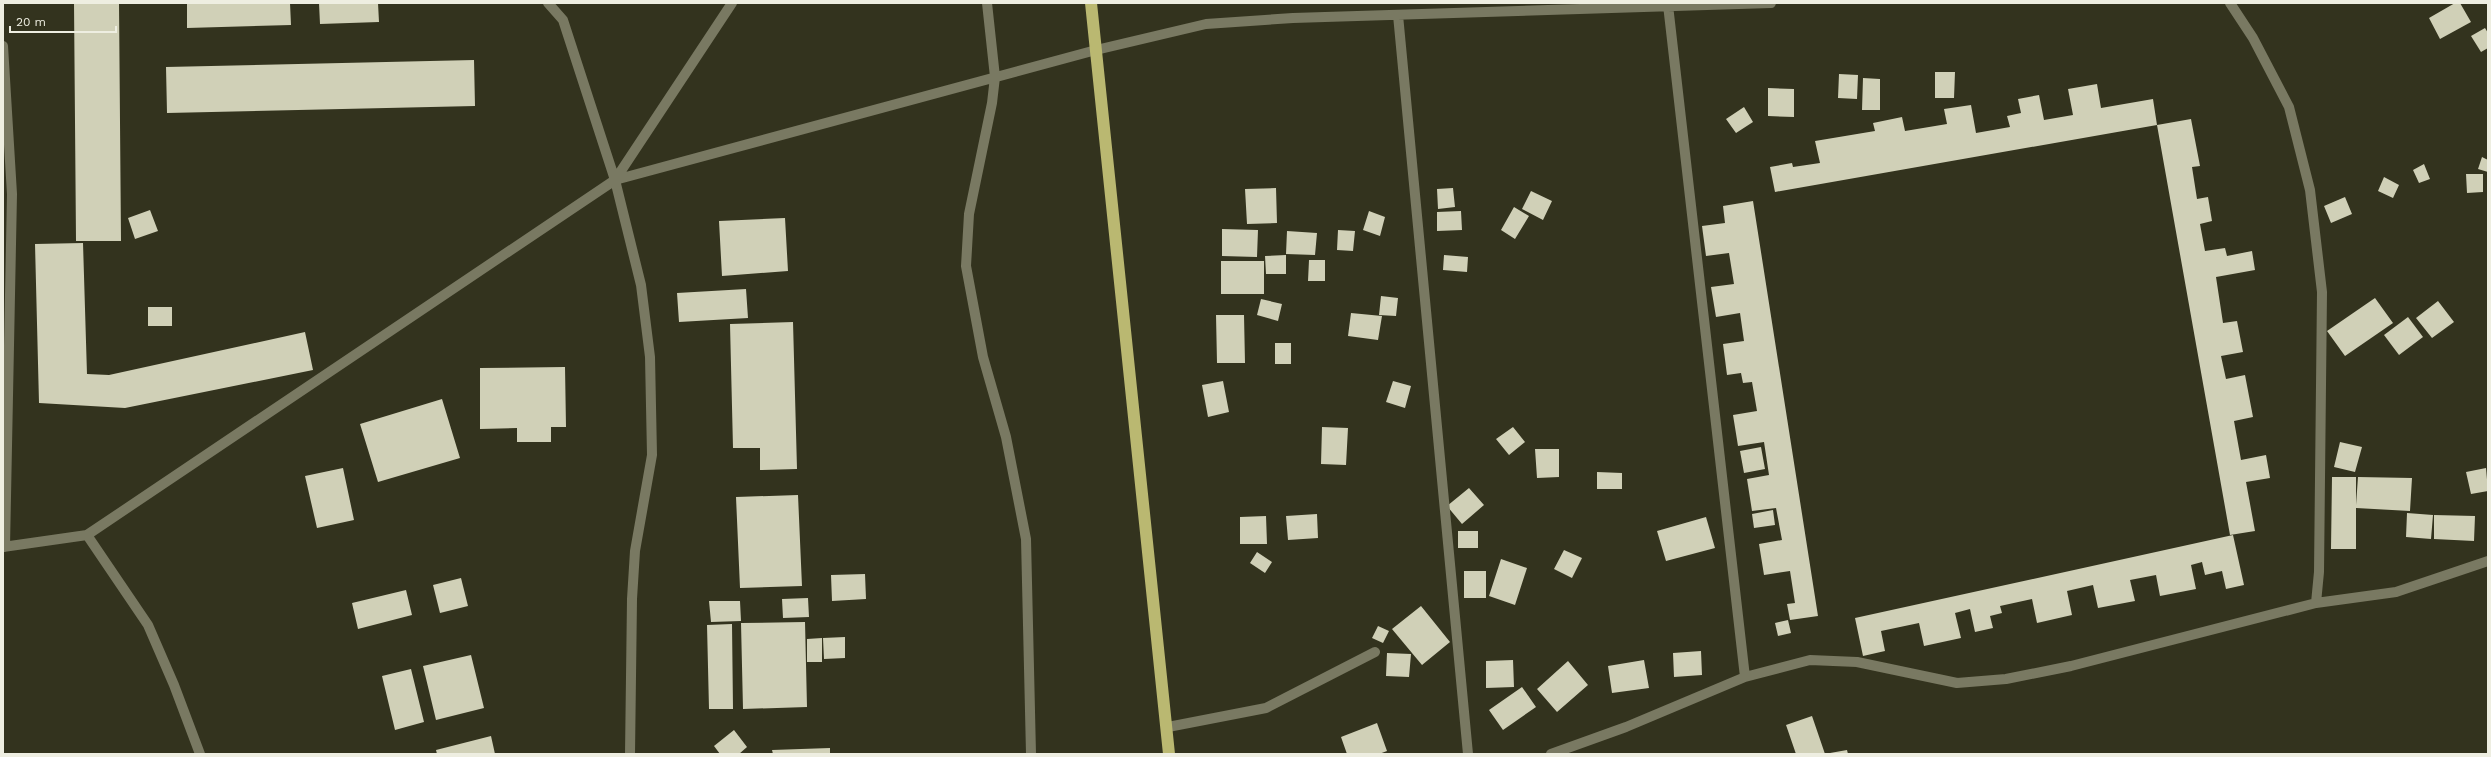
<svg xmlns="http://www.w3.org/2000/svg" width="2491" height="757" font-family="'Work Sans',sans-serif">
<style>
.building{fill:#d0d0b7}
.lines{fill:none;stroke-linecap:round;stroke-linejoin:round}
.minor{stroke:#797962;stroke-width:10}
.highway{stroke:#bab871;stroke-width:12}
</style>
<rect width="100%" height="100%" fill="#33331e"/>
<path class="building" d="M74 3H119L121 241H76Z
M187 3H290L291 25 187 28Z
M319 3H378L379 22 320 24Z
M2455 3H2460L2471 22 2440 39 2429 18Z
M2485 28 2488 33V48L2481 52 2471 36Z
M474 60 475 106 167 113 166 67Z
M1935 72H1955L1954 98H1935Z
M1839 74 1858 75 1857 99 1838 98Z
M1863 78 1880 79V110H1862Z
M2097 84 2101 108 2153 99 2157 125 1775 192 1770 167 1792 163 1793 167 1820 163 1815 141 1875 131 1873 123 1902 117 1905 131 1947 124 1944 109 1971 105 1976 133 2010 127 2007 116 2021 113 2018 99 2039 95 2044 120 2073 115 2068 89Z
M1768 88 1794 89V117L1768 116Z
M1744 107 1753 122 1736 133 1726 119Z
M2191 119 2200 166 2192 167 2197 199 2208 197 2212 221 2200 224 2205 251 2225 248 2227 256 2252 251 2255 270 2216 277 2223 323 2237 321 2243 352 2221 356 2226 379 2245 375 2253 417 2234 421 2241 460 2266 455 2270 478 2246 482 2255 531 2230 535 2157 125Z
M2482 157 2488 160V172L2478 169Z
M2424 164 2430 179 2419 183 2413 170Z
M2466 174H2483V192L2467 193Z
M2384 177 2399 185 2393 198 2378 191Z
M1276 188 1277 223 1247 224 1245 189Z
M1453 188 1455 207 1438 209 1437 189Z
M1531 191 1552 201 1543 220 1522 209Z
M2345 197 2352 214 2331 223 2324 206Z
M1753 201 1818 616 1790 620 1787 604 1795 603 1790 571 1764 575 1759 544 1782 540 1776 508 1752 511 1747 479 1769 475 1764 442 1738 446 1733 415 1757 411 1752 382 1743 383 1741 373 1727 375 1723 344 1744 341 1740 313 1716 317 1711 287 1734 284 1729 253 1706 256 1702 226 1725 223 1723 206Z
M1514 207 1529 216 1515 239 1501 230Z
M150 210 158 231 135 239 128 218Z
M1369 211 1385 217 1380 236 1363 230Z
M1461 211 1462 230 1437 231V212Z
M785 218 788 271 722 276 719 221Z
M1222 229 1258 230 1257 257 1222 256Z
M1338 230 1355 231 1353 251 1337 250Z
M1287 231 1317 233 1315 255 1286 254Z
M83 243 87 374 109 375 305 332 313 370 125 408 39 403 35 244Z
M1286 255V274H1266L1265 256Z
M1444 255 1468 257 1467 272 1443 270Z
M1309 260H1325V281H1308Z
M1221 261H1264V294H1221Z
M746 289 748 318 679 322 677 293Z
M1381 296 1398 298 1396 316 1379 315Z
M2375 298 2393 323 2345 356 2327 331Z
M1261 299 1282 304 1278 321 1257 315Z
M2438 301 2454 322 2432 338 2416 318Z
M148 307H172V326H148Z
M1351 313 1382 316 1378 340 1348 336Z
M1216 315H1244L1245 363H1217Z
M2408 317 2423 337 2399 355 2384 335Z
M793 322 797 469 760 470V448H733L730 324Z
M1275 343H1291V364H1275Z
M565 367 566 427H551V442H517V428L480 429V368Z
M1223 381 1229 412 1208 417 1202 385Z
M1393 381 1411 386 1405 408 1386 402Z
M442 399 460 458 378 482 360 424Z
M1322 427 1348 428 1346 465 1321 464Z
M1513 427 1525 442 1509 455 1496 439Z
M2340 442 2362 447 2355 472 2334 467Z
M1761 447 1765 469 1744 473 1740 451Z
M1535 449H1559V477L1537 478Z
M343 468 354 520 317 528 305 476Z
M2486 468 2488 491 2471 494 2466 472Z
M1597 472 1622 473V489H1597Z
M2332 477H2356V505L2358 477 2412 478 2410 511 2356 508V549H2331Z
M1469 488 1484 505 1462 524 1447 506Z
M798 495 802 586 740 588 736 497Z
M1773 510 1775 525 1754 528 1752 514Z
M2407 513 2433 515 2431 539 2406 537Z
M1317 514 1318 538 1288 540 1286 516Z
M2434 515 2475 516 2474 541 2434 539Z
M1266 516 1267 544H1240V517Z
M1706 517 1715 548 1666 561 1657 531Z
M1458 531H1478V548H1458Z
M2233 535 2244 585 2226 589 2222 571 2205 575 2202 562 2191 565 2196 589 2160 596 2156 575 2130 580 2135 601 2098 608 2093 585 2067 591 2072 615 2037 623 2032 599 2000 606 2002 613 1990 616 1993 628 1975 632 1970 609 1955 613 1961 638 1924 646 1919 623 1881 631 1885 651 1863 656 1855 618Z
M1564 550 1582 558 1572 578 1554 569Z
M1257 552 1272 562 1265 573 1250 563Z
M1501 559 1527 568 1515 605 1489 596Z
M1464 571H1486V598H1464Z
M865 574 866 599 832 601 831 575Z
M461 578 468 606 440 613 433 585Z
M406 590 412 615 358 629 352 603Z
M808 598 809 617 783 618 782 599Z
M709 601H740L741 621 711 622Z
M1421 606 1450 642 1422 665 1392 629Z
M1788 620 1791 633 1778 636 1775 623Z
M805 622 807 707 743 709 741 623Z
M732 624 733 709H709L707 625Z
M1378 626 1389 631 1383 643 1372 638Z
M845 637V658L824 659 823 638Z
M822 638V662H807V639Z
M1701 651 1702 675 1674 677 1673 653Z
M1387 653 1411 654 1409 677 1386 676Z
M471 655 484 708 436 720 423 666Z
M1513 660 1514 687 1486 688V661Z
M1644 660 1649 688 1612 693 1608 666Z
M1568 661 1588 685 1557 712 1537 689Z
M411 669 424 722 395 730 382 676Z
M1522 687 1536 707 1503 730 1489 710Z
M1812 716 1825 754H1796L1786 725Z
M1377 723 1387 751 1379 754H1347L1341 737Z
M734 730 747 747 739 754H720L714 746Z
M491 736 495 754H437L436 750Z
M830 748V754H773L772 750Z
M1847 750 1848 754H1830V753Z"/>
<g class="lines">
<path class="minor" d="M548 3 563 20 615 180 641 285 650 357 652 455 635 551 632 599 630 754
M987 3 995 77 992 103 969 214 966 266 983 357 1006 437 1026 539 1031 754
M2230 3 2253 38 2289 107 2310 190 2322 292 2319 572 2316 603
M1668 5 1745 677
M1398 15 1468 754
M3 46 12 194 5 547
M615 180 732 3
M87 535 148 625 174 685 200 754
M3 547 87 535 615 180 1096 50 1206 24 1293 18 1771 3
M1168 727 1266 708 1375 652
M1551 754 1626 727 1745 677 1810 660 1857 662 1957 683 2006 679 2071 666 2316 603 2396 592 2488 561"/>
<path class="highway" d="M1091 3 1169 754"/>
</g>
<rect width="2491" height="757" fill="none" stroke="#eeeee1" stroke-width="8"/>
<path d="M10 26v6h106v-6" fill="none" stroke="#eeeee1" stroke-width="2"/>
<text x="16" y="26" font-size="12" fill="#eeeee1" stroke="#33331e" stroke-width="3" paint-order="stroke">20 m</text>
</svg>
